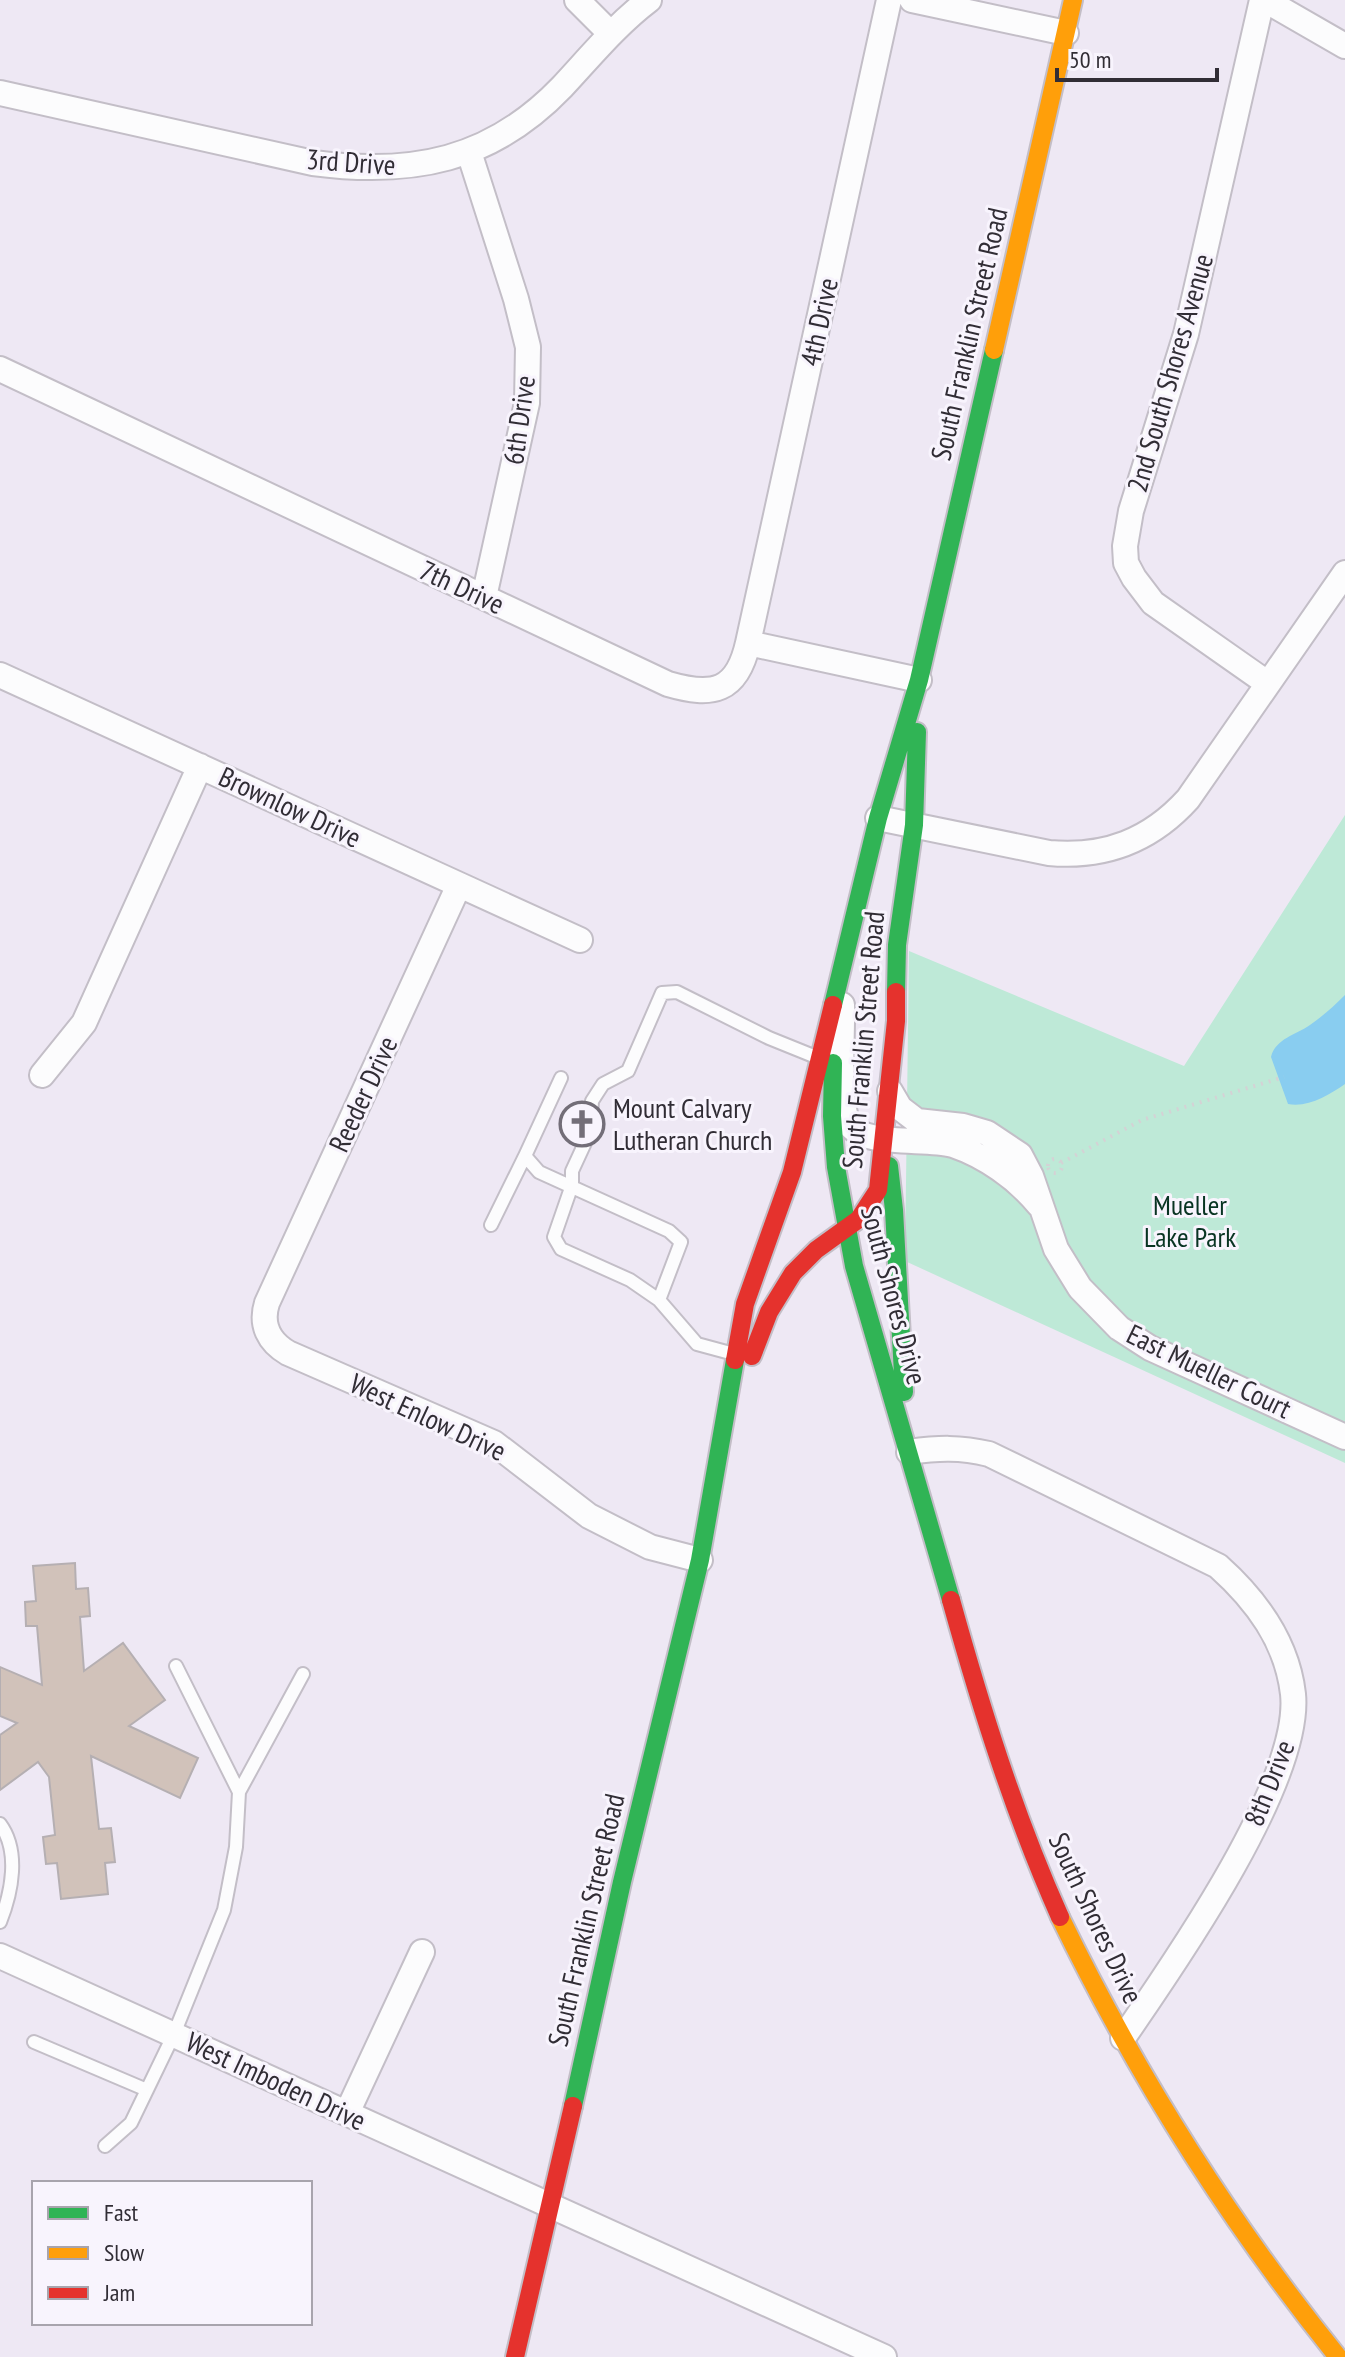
<svg xmlns="http://www.w3.org/2000/svg" width="1345" height="2357" font-family="'PT Sans Narrow',sans-serif">
<style>
.green{fill:#bee9d7}
.water{fill:#89cdf0}
.building{fill:#d1c2ba;stroke:#b5afb2;stroke-width:2}
.lines{fill:none;stroke-linecap:round;stroke-linejoin:round}
.lane-casing{stroke:#c3bec7;stroke-width:16}
.street-casing{stroke:#c3bec7;stroke-width:28}
.fast-casing{stroke:#c3bec7;stroke-width:22}
.slow-casing{stroke:#c3bec7;stroke-width:22}
.jam-casing{stroke:#c3bec7;stroke-width:22}
.path{stroke:#d4d2d5;stroke-width:4;stroke-dasharray:2 6;stroke-linecap:butt}
.lane{stroke:#fcfcfd;stroke-width:12}
.street{stroke:#fcfcfd;stroke-width:24}
.fast{stroke:#30b455;stroke-width:18}
.slow{stroke:#ff9f0a;stroke-width:18}
.jam{stroke:#e5322d;stroke-width:18}
.labels{text-anchor:middle;stroke-width:6;stroke-linejoin:round;paint-order:stroke}
.street-label{font-size:28px;fill:#312d35;stroke:#f8f4fd}
.poi-label{font-size:28px;fill:#312d35;stroke:#f8f4fd;text-anchor:start}
.park-label{font-size:28px;fill:#083422;stroke:#f8f4fd}
</style>
<rect width="100%" height="100%" fill="#eee8f4"/>
<path class="green" d="M1345 815V1463L905 1261 909 951 1184 1066Z"/>
<path class="water" d="M1345 995V1084C1329 1095 1308 1108 1288 1104L1271 1057C1276 1038 1296 1035 1310 1025 1323 1016 1334 1006 1345 995Z"/>
<path class="building" d="M75 1563 76 1589 88 1588 90 1616 80 1617 84 1671 123 1643 165 1700 129 1726 198 1758 180 1798 91 1756 99 1829 111 1828 115 1862 105 1863 108 1894 61 1899 57 1863 46 1864 43 1837 55 1835 49 1777 38 1762 0 1790V1735L17 1723 0 1716V1667L42 1685 37 1626H26L25 1602 36 1601 33 1566Z"/>
<g class="lines">
<g class="lane-casing">
<path id="lane" d="M561 1078 525 1156 539 1172 669 1231 681 1242 659 1300
M491 1225 525 1156
M734 1354 697 1344 659 1300 630 1280 561 1249 554 1237 572 1185V1171L590 1132 592 1101 603 1084 628 1071 662 993 677 992 769 1038 816 1057
M176 1666 239 1792
M0 1824C20 1851 12 1892 0 1922
M34 2042 147 2090
M105 2146 131 2123 174 2034 224 1910 236 1847 239 1792 303 1674"/>
</g>
<g class="street-casing">
<path id="street" d="M577 0 611 34
M912 0 1066 33
M1262 0 1186 334 1131 511 1125 546 1126 563 1134 578 1153 603 1267 683
M1265 0 1345 46
M0 93 313 163C412 176 491 161 562 87 590 57 616 25 649 0
M469 152 516 299 528 347 527 403 484 597
M0 369 668 684C713 697 737 692 748 643L919 680
M748 643 889 0
M0 675 580 940
M878 818 1049 853C1105 858 1150 841 1188 799L1345 573
M459 885 267 1303C260 1325 269 1342 288 1353L494 1443 589 1516 650 1547 700 1560
M842 1005C843 1033 837 1100 848 1122 861 1148 926 1137 953 1145 985 1156 1017 1178 1039 1205
M42 1075 84 1023 200 766
M890 1091 900 1108 917 1121 963 1126 987 1133 1020 1155 1031 1176 1056 1249 1080 1288 1119 1328 1150 1348 1345 1437
M909 1452C938 1448 960 1447 989 1454L1218 1566C1256 1600 1287 1641 1293 1694 1302 1781 1174 1964 1123 2038
M0 1956 884 2357
M347 2113 422 1952"/>
</g>
<g class="fast-casing">
<path id="fast" d="M896 992 897 945 914 825 917 732
M833 1005 878 818 919 680 994 350
M833 1063 832 1116 836 1167 854 1266 951 1600
M889 1166 894 1210 904 1392
M573 2106 622 1882 700 1560 735 1360"/>
</g>
<g class="slow-casing">
<path id="slow" d="M994 350 1073 0
M1060 1917C1135 2072 1230 2223 1338 2357"/>
</g>
<g class="jam-casing">
<path id="jam" d="M752 1356 769 1312 793 1273 816 1250 859 1219 878 1190 896 1021V992
M735 1360 745 1304 792 1172 833 1005
M951 1600C981 1708 1014 1814 1060 1917
M515 2357 573 2106"/>
</g>
<path class="path" d="M1048 1166a7 7 0 1 1 14 0a7 7 0 1 1-14 0Z
M1061 1163 1142 1120 1284 1077"/>
<use href="#lane" class="lane"/>
<use href="#street" class="street"/>
<use href="#fast" class="fast"/>
<use href="#slow" class="slow"/>
<use href="#jam" class="jam"/>
</g>
<defs>
<g id="church-ring" transform="scale(2.3)"><circle r="9.5" fill="#f8f4fd" stroke="#736e78" stroke-width="1.5"/><path d="M-1.2-6h2.4v3.5h3.3v2.4h-3.3V6h-2.4V-.1h-3.3v-2.4h3.3Z" fill="#736e78"/></g>
</defs>
<g fill-rule="evenodd">
<use href="#church-ring" x="582" y="1124"/>
</g>
<g class="labels">
<g class="street-label">
<text transform="translate(351 162) rotate(4)" y="10">3rd Drive</text>
<text transform="translate(819 322) rotate(-78)" y="10">4th Drive</text>
<text transform="translate(969 334) rotate(-77)" y="10">South Franklin Street Road</text>
<text transform="translate(1170 373) rotate(-74)" y="10">2nd South Shores Avenue</text>
<text transform="translate(519 420) rotate(-82)" y="10">6th Drive</text>
<text transform="translate(462 587) rotate(25)" y="10">7th Drive</text>
<text transform="translate(290 807) rotate(25)" y="10">Brownlow Drive</text>
<text transform="translate(863 1040) rotate(-85)" y="10">South Franklin Street Road</text>
<text transform="translate(363 1094) rotate(-65)" y="10">Reeder Drive</text>
<text transform="translate(894 1295) rotate(75)" y="10">South Shores Drive</text>
<text transform="translate(1209 1371) rotate(26)" y="10">East Mueller Court</text>
<text transform="translate(428 1417) rotate(25)" y="10">West Enlow Drive</text>
<text transform="translate(1269 1783) rotate(-68)" y="10">8th Drive</text>
<text transform="translate(1096 1918) rotate(65)" y="10">South Shores Drive</text>
<text transform="translate(586 1920) rotate(-77)" y="10">South Franklin Street Road</text>
<text transform="translate(276 2081) rotate(25)" y="10">West Imboden Drive</text>
</g>
<g class="poi-label">
<text x="613" y="1118">Mount Calvary<tspan x="613" dy="32">Lutheran Church</tspan></text>
</g>
<g class="park-label">
<text x="1190" y="1215">Mueller<tspan x="1190" dy="32">Lake Park</tspan></text>
</g>
</g>
<rect x="32" y="2181" width="280" height="144" fill="#f8f4fd" stroke="#a8a4ad" stroke-width="2"/>
<rect x="48" y="2207" width="40" height="12" fill="#30b455" stroke="#a8a4ad" stroke-width="2"/>
<text x="104" y="2221" font-size="24" fill="#312d35">Fast</text>
<rect x="48" y="2247" width="40" height="12" fill="#ff9f0a" stroke="#a8a4ad" stroke-width="2"/>
<text x="104" y="2261" font-size="24" fill="#312d35">Slow</text>
<rect x="48" y="2287" width="40" height="12" fill="#e5322d" stroke="#a8a4ad" stroke-width="2"/>
<text x="104" y="2301" font-size="24" fill="#312d35">Jam</text>
<path d="M1057 68v12h160v-12" fill="none" stroke="#312d35" stroke-width="4"/>
<text x="1069" y="68" font-size="24" fill="#312d35" stroke="#f8f4fd" stroke-width="6" paint-order="stroke">50 m</text>
</svg>
